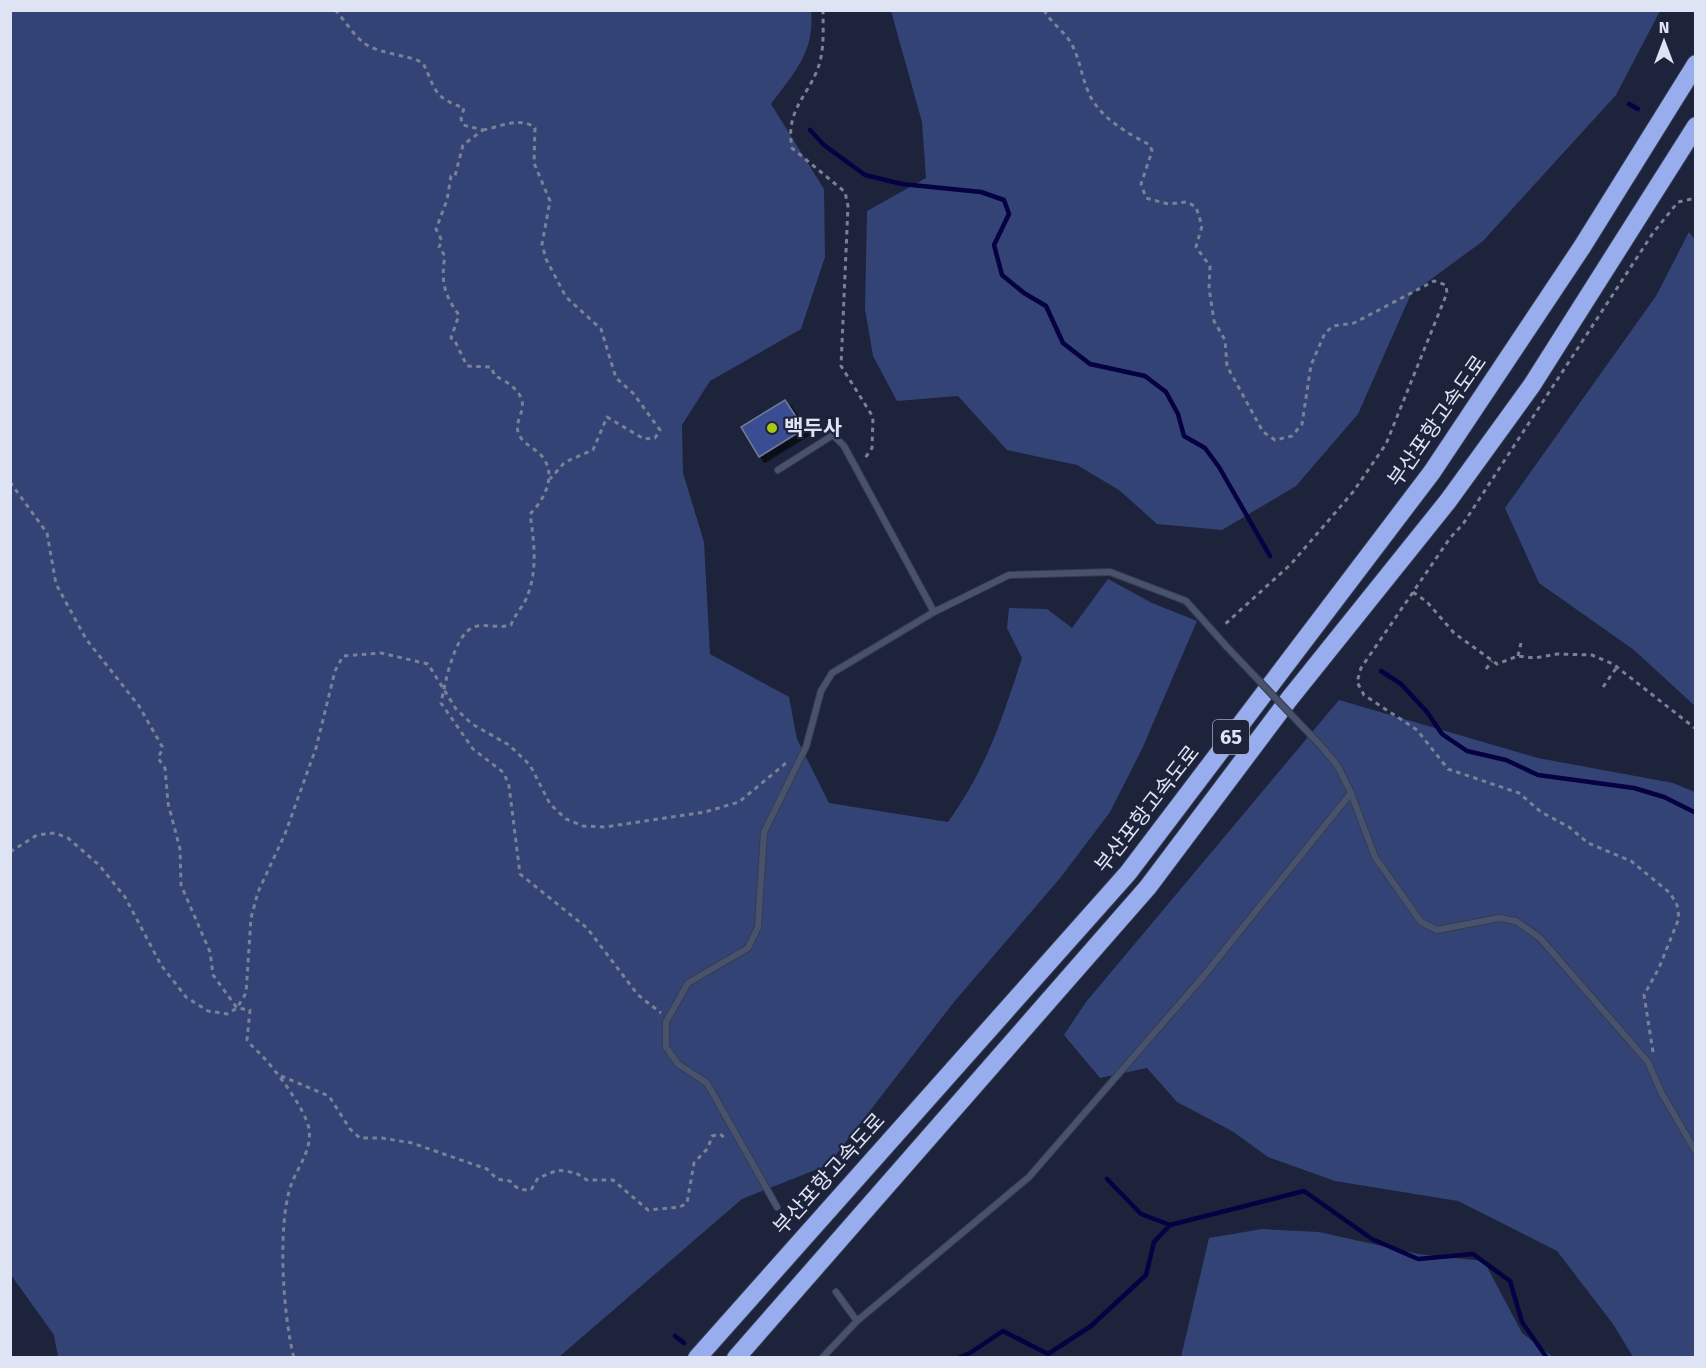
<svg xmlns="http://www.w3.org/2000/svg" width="1706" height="1368" font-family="'Fira Sans','Noto Sans KR',sans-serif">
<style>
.green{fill:#334376}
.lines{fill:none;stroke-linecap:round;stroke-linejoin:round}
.stream{stroke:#050142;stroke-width:4.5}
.building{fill:#3b4e92;stroke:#717b97;stroke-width:1.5;filter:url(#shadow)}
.lane-casing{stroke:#363c4f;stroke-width:8}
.highway-casing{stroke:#363c4f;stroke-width:20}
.path{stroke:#7b8195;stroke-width:3;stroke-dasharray:4.5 4.5;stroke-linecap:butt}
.lane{stroke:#49526c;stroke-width:6}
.highway{stroke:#97adee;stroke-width:18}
.lane-bridge-casing{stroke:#363c4f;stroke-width:8;stroke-linecap:butt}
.lane-bridge{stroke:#49526c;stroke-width:6}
.poi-dot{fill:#abc615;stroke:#1c233a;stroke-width:2}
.labels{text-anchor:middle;stroke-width:4.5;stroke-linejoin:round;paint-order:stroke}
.shield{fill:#1c233a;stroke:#a4aabc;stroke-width:1.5}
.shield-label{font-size:20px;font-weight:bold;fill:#dfe4f4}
.street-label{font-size:21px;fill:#dfe4f4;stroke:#1c233a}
.poi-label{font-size:21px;font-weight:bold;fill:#dfe4f4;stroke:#1c233a;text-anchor:start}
</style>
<defs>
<filter id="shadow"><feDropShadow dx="5.5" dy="5.5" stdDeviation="0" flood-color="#0009"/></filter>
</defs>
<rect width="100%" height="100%" fill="#1c233a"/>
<path class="green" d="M10 11H811C815 52 794 73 771 104L824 189 825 257 801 329 710 381 682 425 683 473 704 542 710 654 789 697 797 739 829 803 948 822C987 767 1001 722 1022 658L1007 628 1009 608 1047 609 1072 628 1108 579 1152 603 1197 621 1142 749 1110 812 1061 877 954 1002 828 1165 742 1199 559 1357H58L54 1335 11 1275Z
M891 11V10L1660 11 1616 95 1483 241 1411 294 1358 414 1296 486 1222 530 1157 524 1119 490 1077 465 1007 450 958 396 897 401 873 356 865 309 867 211 926 178 922 122Z
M1689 232 1696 241 1695 706 1634 650 1539 583 1505 508 1656 296Z
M1339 700 1538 758 1673 783 1695 792V1357H1633L1613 1324 1557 1251 1458 1201 1335 1181 1268 1157 1232 1131 1177 1102 1147 1068 1100 1078 1064 1035 1086 1002Z
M1262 1229 1319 1232 1418 1254 1484 1261 1522 1333 1553 1357H1181L1209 1238Z"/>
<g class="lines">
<path class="stream" d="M1629 104 1638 109
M810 130 824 145 865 175 902 184 981 192 1004 200 1009 214 994 245 1002 275 1024 293 1046 306 1063 343 1090 364 1145 376 1166 392 1178 414 1184 436 1205 448 1219 467 1270 556
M1381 671 1401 684 1427 712 1442 734 1467 751 1506 760 1538 775 1634 788 1664 797 1696 813
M1107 1179 1141 1214 1170 1225 1304 1191 1372 1239 1418 1259 1473 1254 1510 1281 1522 1322 1547 1358
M675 1336 684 1343
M958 1358 970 1353 1003 1331 1048 1354 1091 1326 1146 1275 1154 1242 1170 1225"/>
</g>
<path class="building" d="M785 400 804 429 759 457 741 427Z"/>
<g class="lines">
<g class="lane-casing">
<path id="lane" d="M778 470 833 435 844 446 934 612
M1321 746 1337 765 1351 793 1375 857 1421 922 1437 930 1499 918 1516 921 1540 938 1648 1062 1661 1092 1696 1152
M777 1207 707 1083 678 1064 666 1047V1022L688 983 748 948 758 927 764 832 806 747 821 691 832 673 934 612 1009 575 1110 572 1186 601 1227 647
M857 1321 1029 1177 1202 978 1351 793
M822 1358 857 1321 836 1292"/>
</g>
<g class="highway-casing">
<path id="highway" d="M697 1358 1128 873 1432 472 1582 247 1696 64
M736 1358 1148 887 1290 698 1448 501 1532 385 1696 126"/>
</g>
<path class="path" d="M335 10C345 20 353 35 364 43 378 54 406 54 423 63 436 89 432 97 464 108L461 119 463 125 483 130 463 145 455 176H451L447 200 436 229 442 241 439 247 445 256C441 279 443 294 459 315L451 338 454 339 467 366 491 367 495 376C507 381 526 393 522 410 520 417 516 424 518 432 522 445 537 448 544 459 556 477 544 500 530 514 534 542 538 569 527 597 523 607 515 614 511 625 499 629 485 623 474 627 454 634 445 684 441 703L473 749 504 773 509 786 520 874 587 928 638 995 661 1013
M823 10C823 25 824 43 821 57 814 93 784 106 792 148L845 192 848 206 841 366 873 417 872 448 863 461
M1044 10C1051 23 1064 31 1071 43 1080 59 1081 75 1088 91 1098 117 1127 133 1150 145L1152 151 1141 184 1146 198 1168 204 1187 202 1196 207 1202 226 1196 247 1210 266 1209 288 1214 321 1225 340 1227 366 1263 432 1275 440 1292 436 1302 424 1311 365 1325 333 1333 326 1354 323 1434 281 1446 285 1447 293 1386 444 1353 492 1291 564 1223 626
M483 130C499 127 521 116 535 128L534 163 550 201 542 244 546 259 566 297 601 329 616 378 633 393 660 430 655 438 644 439 607 417 593 450 565 462 550 479
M10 482 47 533 56 584 86 639 139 706 163 748 158 758 165 768 168 803 180 849 181 885 210 952 213 975 237 1008 250 1010 247 1040C252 1047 257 1050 262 1056 276 1070 306 1110 309 1129 312 1151 298 1166 291 1185 277 1226 283 1316 294 1358
M1413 592 1427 602 1454 633 1497 664 1518 656 1535 658 1557 654 1592 655 1613 664 1696 729
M1518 656 1521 643
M1486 669 1492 661
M1603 687 1617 667
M10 852 37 835 55 833 68 838 99 865 125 897 161 965 186 997 208 1011 227 1014 237 1008 246 993 251 918 258 892 285 834 316 748 335 671 343 656 381 653 428 664 456 709 472 724 509 745 530 765 550 804 566 819 583 826 605 827 705 812 739 802 786 763
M1653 1052 1644 995 1659 968 1679 918 1677 905 1670 893 1631 861 1588 843 1569 827 1541 812 1519 793 1448 769 1417 730 1364 695 1357 682 1361 668 1450 538 1463 524 1653 233 1678 202 1696 198
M281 1076 329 1096 350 1129 360 1138H382L412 1143 487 1169 497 1179 510 1181C516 1189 521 1190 531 1190L538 1178 558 1170 576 1173 587 1180H613L648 1210 680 1207 687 1203 694 1163 708 1148 712 1136 720 1134 726 1139"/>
<use href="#lane" class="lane"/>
<use href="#highway" class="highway"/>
<g class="lane-bridge-casing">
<path id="lane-bridge" d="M1227 647 1321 746"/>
</g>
<use href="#lane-bridge" class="lane-bridge"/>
</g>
<circle class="poi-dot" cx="772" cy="428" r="6"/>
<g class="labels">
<rect class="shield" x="1213" y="720" width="36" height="34" rx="4.5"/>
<g class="shield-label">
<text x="1231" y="744">65</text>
</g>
<g class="street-label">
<text transform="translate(1437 421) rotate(-55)" y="7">부산포항고속도로</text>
<text transform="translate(1147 809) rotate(-52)" y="7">부산포항고속도로</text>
<text transform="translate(829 1174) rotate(-48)" y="7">부산포항고속도로</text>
</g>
<g class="poi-label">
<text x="784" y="435">백두사</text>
</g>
</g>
<rect width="1706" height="1368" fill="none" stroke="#dfe4f4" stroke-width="24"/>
<g transform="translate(1664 42)" stroke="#1c233a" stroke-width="4.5" paint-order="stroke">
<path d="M0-4.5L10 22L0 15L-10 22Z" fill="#dfe4f4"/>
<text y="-9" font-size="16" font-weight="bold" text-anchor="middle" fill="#dfe4f4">N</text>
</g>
</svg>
